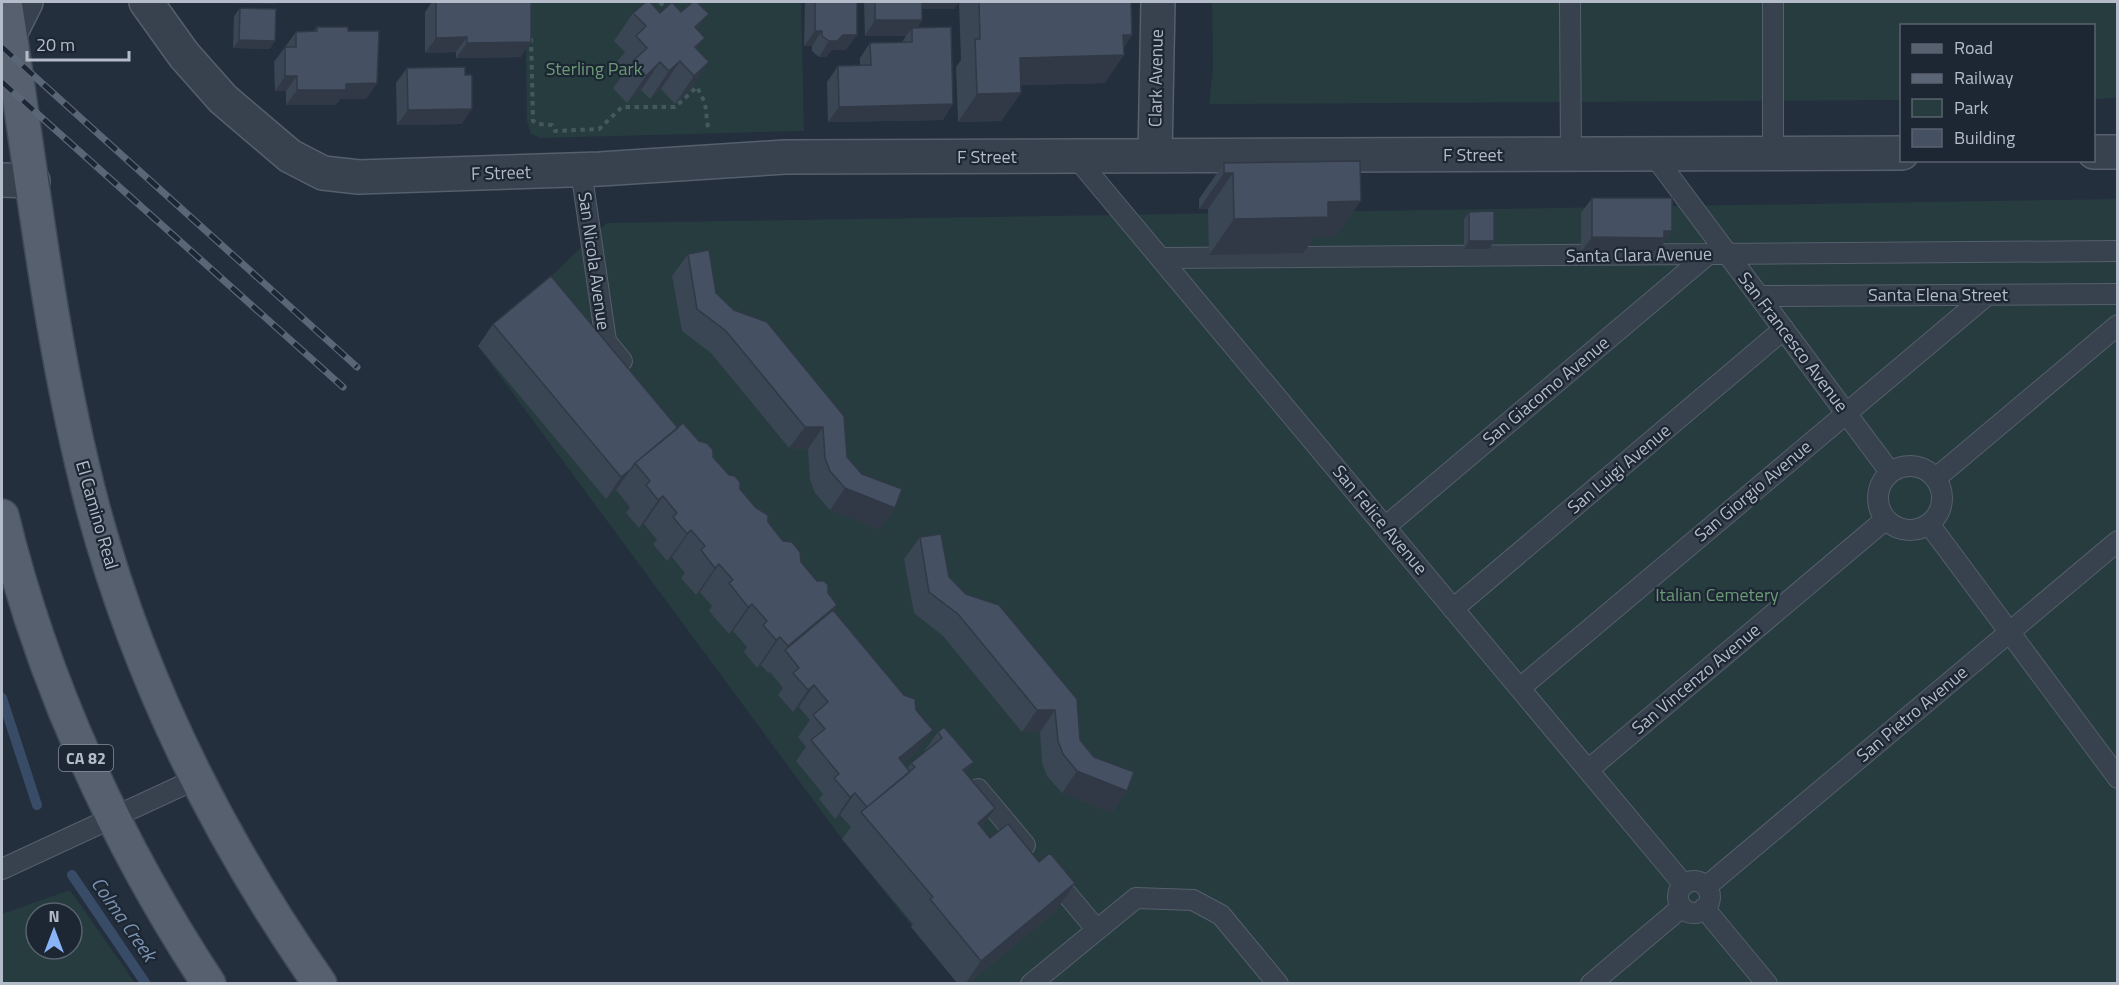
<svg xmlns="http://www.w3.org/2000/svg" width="2119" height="985" font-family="'Titillium Web',sans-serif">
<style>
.green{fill:#263c3f;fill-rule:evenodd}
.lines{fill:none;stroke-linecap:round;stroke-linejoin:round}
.stream{stroke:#394c67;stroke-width:10}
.service-casing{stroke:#565f6c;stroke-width:22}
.minor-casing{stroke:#565f6c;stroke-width:36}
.primary-casing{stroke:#414a57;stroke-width:36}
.path{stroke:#44595c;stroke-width:4;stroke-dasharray:4.5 4.5;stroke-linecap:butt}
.service{stroke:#38414e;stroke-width:20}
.minor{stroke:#38414e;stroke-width:33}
.primary{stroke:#56606e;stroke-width:33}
.rail-casing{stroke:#5a6575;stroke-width:7}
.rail{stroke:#1d2633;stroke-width:4.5;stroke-dasharray:14;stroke-linecap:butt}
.wall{fill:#3b4654}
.shaded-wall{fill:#303945}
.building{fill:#455162;stroke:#303945;stroke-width:1.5}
.labels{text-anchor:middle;stroke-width:4.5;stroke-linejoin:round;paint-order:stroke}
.shield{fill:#1d2633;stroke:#878f9c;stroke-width:1.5}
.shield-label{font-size:16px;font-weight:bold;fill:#b4bcc9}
.park-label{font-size:18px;fill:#6b9a76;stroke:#1d2633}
.street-label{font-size:18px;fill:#b4bcc9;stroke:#1d2633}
.water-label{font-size:20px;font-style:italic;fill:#7c92b1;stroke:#1d2633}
</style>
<rect width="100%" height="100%" fill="#242f3e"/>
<path class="green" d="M525 2H801L804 131 540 138 531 134 527 121Z
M1212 2H2117V98L2094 99V26H1902L1901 100 1209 104 1213 68Z
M2117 199V983H958L842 839 478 346 607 223Z
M70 890 135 983H2V914ZM36 913H72V949H36Z"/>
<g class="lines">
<path class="stream" d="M2 698 37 805
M72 875 146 984"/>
<g class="service-casing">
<path id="service" d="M1570 2 1571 155
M1773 2V154
M1653 154 1890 472
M1075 156 1684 885
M581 170 606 341 622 361
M1160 258 2118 251
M1759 296 2118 294
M1878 498a32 32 0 1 1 64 0a32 32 0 1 1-64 0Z
M1936 478 2118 325
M1929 524 2118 778
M1385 527 1707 255
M1453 609 1784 329
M1520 688 1987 295
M1588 770 1886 519
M978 789 1025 845
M2 869 196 779
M1050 874 1097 930
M1678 897a16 16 0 1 1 32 0a16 16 0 1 1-32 0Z
M1707 886 2118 541
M1704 908 1767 984
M1031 984 1136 898 1193 900 1221 915 1278 984
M1591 984 1682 907"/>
</g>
<g class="minor-casing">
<path id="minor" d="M146 2 184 55 223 99 290 156 323 173 359 177 600 169 785 157 1902 153
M10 34 26 2
M2094 152H2118
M1155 155 1158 2
M2 180 33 181"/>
</g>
<g class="primary-casing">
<path id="primary" d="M5 2C32 170 49 342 93 508 139 679 219 839 320 984
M2 516C42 681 116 843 209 984"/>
</g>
<path class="path" d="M660 2 667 10
M531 38 533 121 538 124 552 125 555 131 599 129 622 107H675L697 87 705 103 708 128"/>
<use href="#service" class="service"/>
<use href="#minor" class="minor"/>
<use href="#primary" class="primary"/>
<g class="rail-casing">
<path id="rail" d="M2 47 357 367
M2 82 343 387"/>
</g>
<use href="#rail" class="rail"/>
</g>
<path class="wall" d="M432 2H531L521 57 456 58V52L425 53V12Z
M805 2H857L846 50H832L826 57H819L812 51V46H804Z
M864 2H959L954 9H922V20L917 28 943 120 828 122 827 82 838 66H860V58L870 43 902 42 906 36H865Z
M959 2H1131L1132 35 1124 47 1105 83 1020 85 1021 93 1001 121 958 122 956 67 961 60Z
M240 8 270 49 233 48 234 16Z
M633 13H660L698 30 697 49 709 62 690 90 675 104 661 89 650 99 641 90 627 103 613 88 625 72 616 63 625 52 614 41Z
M317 27 348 31 377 83 366 99H340L336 105H286V91H275L274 62 296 32 314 31Z
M407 68 462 124 397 125 396 83Z
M1224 163 1336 237H1315L1303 253 1209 255 1208 209H1199V199Z
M1592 198 1672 231 1661 247H1657L1653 253 1581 252V213Z
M1469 212 1494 241 1489 249H1464V219Z
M688 254 716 293 847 457 880 530 830 510 815 493 810 480 808 449 789 448 711 353 682 331 672 276Z
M493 324 678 428 699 441 713 457 837 605 833 610 917 752 903 764 907 769 911 763 922 754 938 732 944 727 966 773 981 828 1056 911 968 984H958L911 927 913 924 842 839 851 827 840 815 835 819 819 799 823 794 796 761 806 747 798 737 810 720 799 707 793 712 778 695 783 688 770 672 768 673 761 665 757 668 744 652 747 647 733 631 729 634 709 611 712 606 700 592 696 595 681 578 685 573 672 557 667 561 653 544 657 540 644 524 639 528 626 513 630 507 616 490 606 499 478 346Z
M920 537 949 577 1080 740 1094 757 1127 791 1112 813 1062 793 1047 776 1042 763 1040 732H1022L943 636 914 613 904 559Z"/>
<path class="shaded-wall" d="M225 2H277L275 4 224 3Z
M921 2H959L954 9H916Z
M709 14 690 41 695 27Z
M875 20H922L912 34V28L906 36H865Z
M815 31H822L812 46H804Z
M843 35H857L846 50H832L826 57H819L829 41Z
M1123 35H1132L1118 55H1124L1105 83 1000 86 1020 58Z
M467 37 456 52 425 53 436 38Z
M705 38 686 65 695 47Z
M239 40 275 41 270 49 233 48Z
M531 42 521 57 456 58 467 43Z
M680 61 661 89 650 99 669 71Z
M660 62 641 90 627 103 646 76Z
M709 62 690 90 675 104 694 76Z
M285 76H297L286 91H275Z
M377 83 366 99H340L336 105H286L297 90 346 84Z
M1021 93 1001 121 958 122 977 94Z
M953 104 943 120 828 122 839 107Z
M472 109 462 124 397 125 408 110Z
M1224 173H1233L1208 209H1199Z
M1361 201 1336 237H1315L1303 253 1209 255 1234 219 1328 202Z
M1664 231H1672L1661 247H1657L1653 253 1581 252 1592 237Z
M1469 241H1494L1489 249H1464Z
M805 427H823L808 449 789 448Z
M631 469 616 490 606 499 621 477Z
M845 488 895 508 880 530 830 510Z
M663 496 644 524 639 528 658 500Z
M691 530 672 557 667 561 687 534Z
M719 564 700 592 696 595 715 568Z
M752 604 733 631 729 634 748 607Z
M837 605 818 632 785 650 768 673 788 646Z
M780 637 761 665 757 668 776 640Z
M814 685 799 707 793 712 808 690Z
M1037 710H1055L1040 732H1022Z
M933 730 917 752 884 780 899 758Z
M974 762 955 789 963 770Z
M1077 771 1127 791 1112 813 1062 793Z
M855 793 840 815 835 819 850 797Z
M995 808 976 836 978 823Z
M1075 883 1056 911 968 984H965L981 961Z"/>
<path class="building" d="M436 2H531V42L467 43V37L436 38Z
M646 2H650L660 13 672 2 681 12 693 2H697L709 14 695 27 705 38 695 47 709 62 694 76 680 61 669 71 660 62 646 76 633 61 647 48 636 36 646 26 633 13Z
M815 2H857V35H843L837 41H829L822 36V31H815Z
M875 2H922V20H875Z
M979 2H1131L1132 35H1123L1124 55 1020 58 1021 93 977 94 975 39H980Z
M240 8 276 9 275 41 239 40Z
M317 27H348V31H379L377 83 346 84V90H297V76H285V47H296V32L317 31Z
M951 27 953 104 839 107 838 66 871 65 870 43 912 42V28Z
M465 67V75H472V109L408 110 407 68Z
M1360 161 1361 201 1328 202V217L1234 219 1233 173H1224V163Z
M1592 198H1672V231H1664V238L1592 237Z
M1494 211V241H1469V212Z
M709 250 716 293 734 310 767 322 844 416 847 457 862 474 902 489 895 508 845 488 830 471 825 458 823 427H805L726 331 697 309 688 254Z
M551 276 678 428 635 463 631 469 621 477 493 324Z
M683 423 699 441 707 443 713 450V457L729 475 735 476 740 482V489L756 508 768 515V522L783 541 792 542 800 552 801 562 817 581H824L828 585V593L837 605 788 646 780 637 776 640 763 625 767 621 752 604 748 607 729 583 733 580 719 564 715 568 701 550 705 546 691 530 687 534 673 517 677 513 663 496 658 500 646 485 650 481 635 463Z
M941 534 949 577 966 594 999 605 1077 699 1080 740 1094 757 1134 772 1127 791 1077 771 1063 754 1058 741 1055 710H1037L958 614 929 592 920 537Z
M833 610 904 695 915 699 916 710 933 730 899 758 910 772 867 807 855 793 850 797 834 778 839 774 811 740 825 729 813 715 828 702 814 685 808 690 793 673 799 668 785 650Z
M944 727 974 762 963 770 995 808 978 823 990 838 1008 824 1039 862 1050 853 1075 883 981 961 930 899 933 897 861 812 915 767 911 763 942 738 938 732Z"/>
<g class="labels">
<rect class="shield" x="59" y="745" width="54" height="26" rx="4.5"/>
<g class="shield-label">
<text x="86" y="764">CA 82</text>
</g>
<g class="park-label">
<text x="594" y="75">Sterling Park</text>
<text x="1717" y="601">Italian Cemetery</text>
</g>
<g class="street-label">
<text transform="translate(1156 78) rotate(-89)" y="6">Clark Avenue</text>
<text x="1473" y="161">F Street</text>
<text x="987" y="163">F Street</text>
<text transform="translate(501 173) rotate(-2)" y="6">F Street</text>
<text transform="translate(1639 255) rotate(-1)" y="6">Santa Clara Avenue</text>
<text transform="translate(594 261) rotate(82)" y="6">San Nicola Avenue</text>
<text x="1938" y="301">Santa Elena Street</text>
<text transform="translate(1793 342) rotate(53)" y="6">San Francesco Avenue</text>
<text transform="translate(1546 391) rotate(-40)" y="6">San Giacomo Avenue</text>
<text transform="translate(1619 469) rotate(-40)" y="6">San Luigi Avenue</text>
<text transform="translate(1753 491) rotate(-40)" y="6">San Giorgio Avenue</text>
<text transform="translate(97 515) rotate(74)" y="6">El Camino Real</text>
<text transform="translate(1380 520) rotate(50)" y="6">San Felice Avenue</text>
<text transform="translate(1696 679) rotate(-40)" y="6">San Vincenzo Avenue</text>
<text transform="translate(1912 714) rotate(-40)" y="6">San Pietro Avenue</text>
</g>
<g class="water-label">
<text transform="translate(124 919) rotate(55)" y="7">Colma Creek</text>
</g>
</g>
<rect width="2119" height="985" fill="none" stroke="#b4bcc9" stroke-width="6"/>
<rect x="1900" y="24" width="195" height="138" fill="#1d2633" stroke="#59626f" stroke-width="1.5"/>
<rect x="1912" y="44" width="30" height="9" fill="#56606e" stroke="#59626f" stroke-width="1.5"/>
<text x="1954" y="54" font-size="18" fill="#b4bcc9">Road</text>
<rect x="1912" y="74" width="30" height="9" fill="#5a6575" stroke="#59626f" stroke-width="1.5"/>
<text x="1954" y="84" font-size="18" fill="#b4bcc9">Railway</text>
<rect x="1912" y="99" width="30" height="18" fill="#263c3f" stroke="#59626f" stroke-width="1.5"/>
<text x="1954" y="114" font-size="18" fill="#b4bcc9">Park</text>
<rect x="1912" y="129" width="30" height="18" fill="#455162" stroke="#59626f" stroke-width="1.5"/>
<text x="1954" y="144" font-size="18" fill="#b4bcc9">Building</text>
<g transform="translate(54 931)"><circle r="28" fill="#1d2633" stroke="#59626f" stroke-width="1.5"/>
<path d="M0-4.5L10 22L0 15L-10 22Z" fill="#8ab4f8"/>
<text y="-9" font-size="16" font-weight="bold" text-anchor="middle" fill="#b4bcc9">N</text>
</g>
<path d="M27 51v9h102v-9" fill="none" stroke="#b4bcc9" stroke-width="3"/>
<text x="36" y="51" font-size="18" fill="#b4bcc9" stroke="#1d2633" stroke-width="4.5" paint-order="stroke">20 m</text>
</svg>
